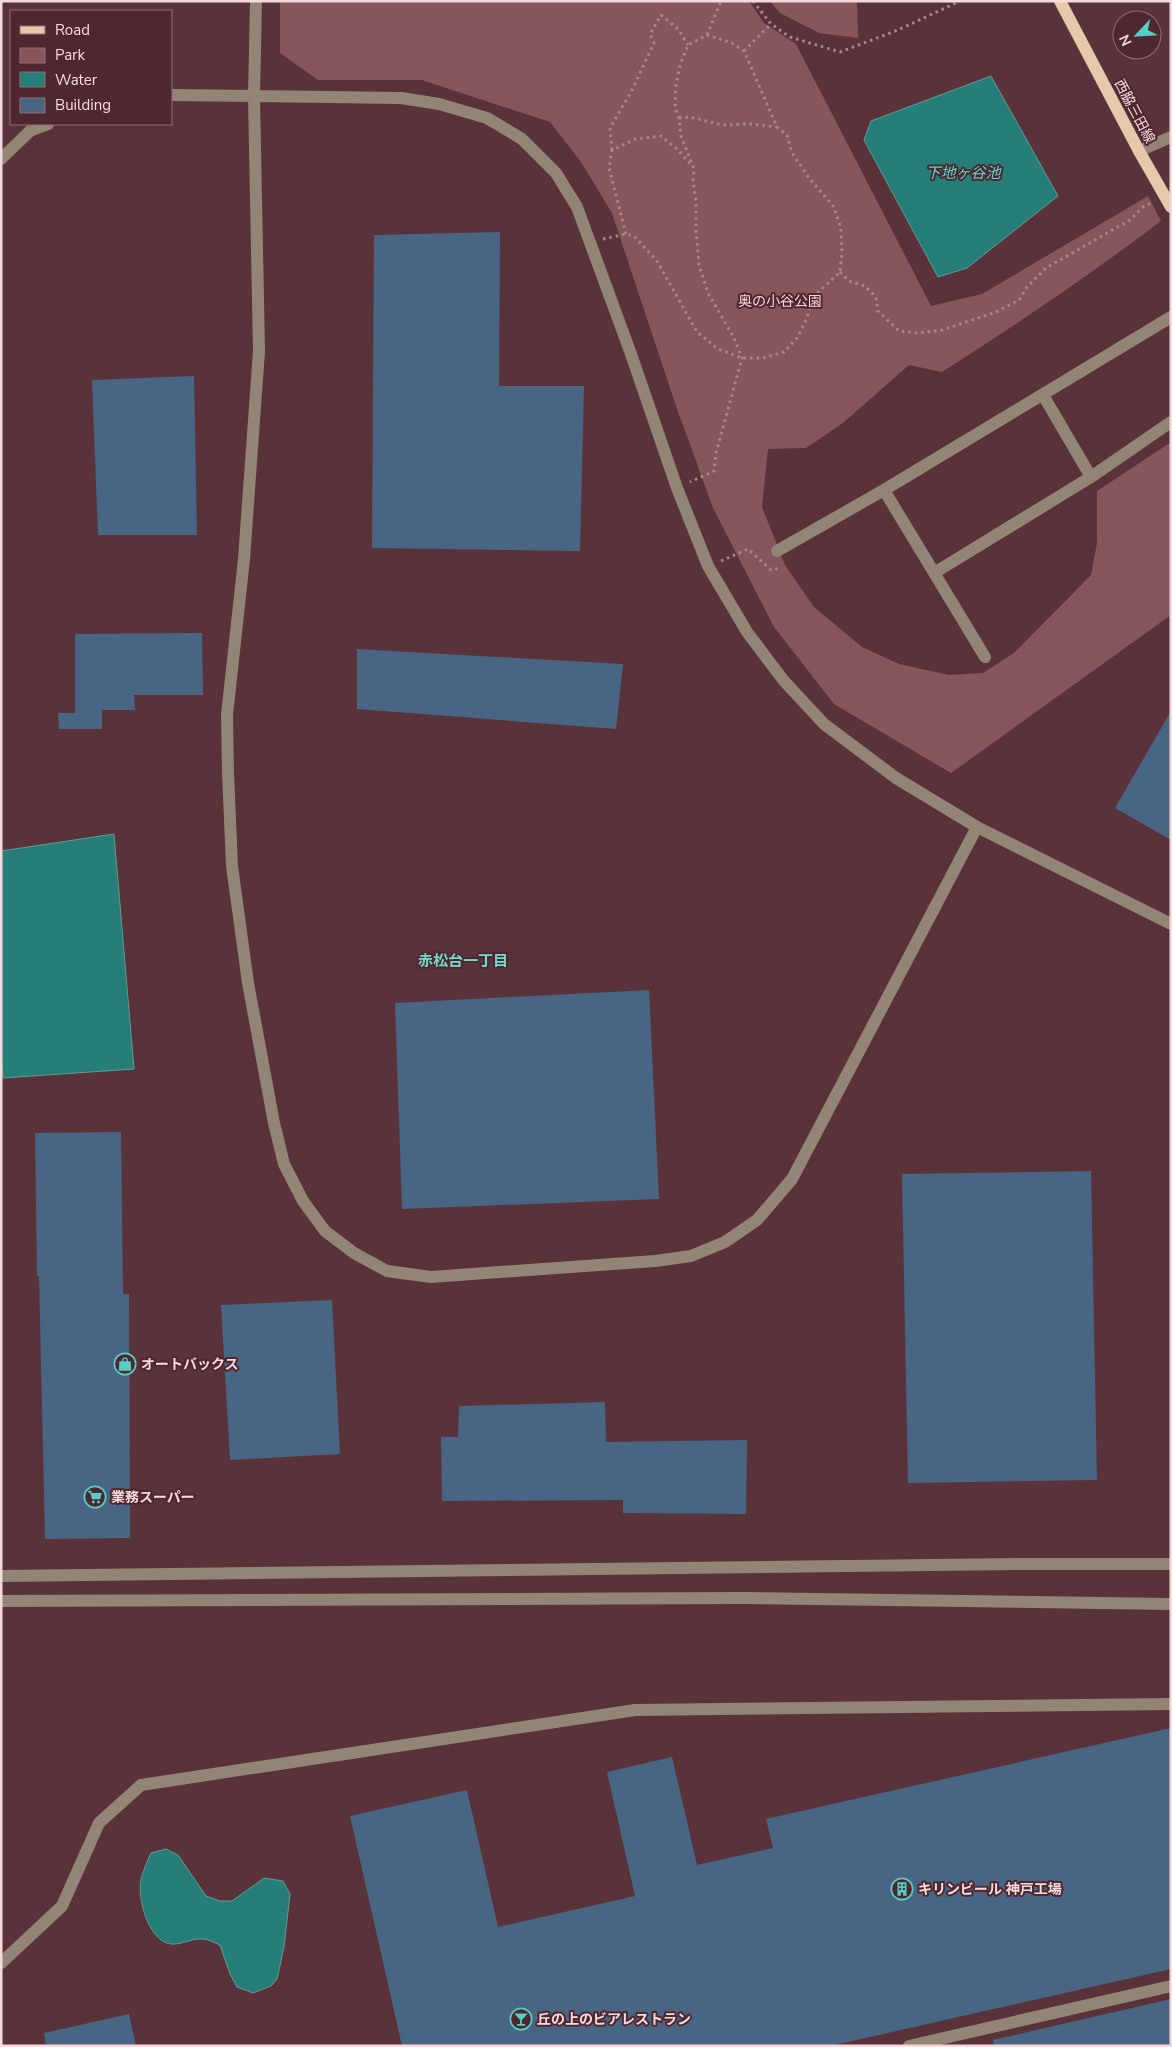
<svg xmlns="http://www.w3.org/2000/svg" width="1172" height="2047" font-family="'Nunito Sans','Noto Sans JP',sans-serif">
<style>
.green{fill:#87555e}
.water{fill:#257e78;stroke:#639a96}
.building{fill:#486684}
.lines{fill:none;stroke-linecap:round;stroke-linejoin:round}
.path{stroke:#a8878c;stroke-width:3;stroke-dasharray:2.5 4;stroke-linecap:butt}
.minor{stroke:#928576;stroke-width:12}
.major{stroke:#e4c9ab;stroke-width:12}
.labels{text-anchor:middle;stroke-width:4;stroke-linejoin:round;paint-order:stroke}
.street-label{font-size:14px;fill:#f5dadd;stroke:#4f272f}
.park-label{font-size:14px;fill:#f9d2d7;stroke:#4f272f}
.poi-label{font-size:14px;font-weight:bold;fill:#f5dadd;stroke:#4f272f;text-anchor:start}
.water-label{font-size:15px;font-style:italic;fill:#5cdad1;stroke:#4f272f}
.neighbourhood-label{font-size:15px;font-weight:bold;fill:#70dbd3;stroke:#4f272f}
</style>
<rect width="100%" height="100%" fill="#5a3239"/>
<path class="green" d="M280 1H749L764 23 796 44 931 306 982 294 1148 196 1161 221C1090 275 1017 324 942 372L909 365 843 423 806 448 768 449 762 507 785 565 814 607 862 647 899 664 949 675 983 673 1014 653 1091 575 1097 543V491L1171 442V615L951 773 834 704 774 627 713 508 676 406 612 213 581 162 550 122 422 80H318L280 53Z
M770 1H857L858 38 819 33 780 13Z"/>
<path class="water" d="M991 76 1058 196 967 268 938 277 864 140 871 121Z
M114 834 134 1069 3 1078 1 1054V851Z
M166 1849 178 1855 206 1896 220 1901H232L264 1878 283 1881 290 1894 284 1947 277 1979 271 1986 253 1993 237 1987 230 1974 220 1945C215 1943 208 1939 202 1939 192 1938 182 1945 171 1944 148 1941 137 1898 141 1879 143 1871 147 1862 151 1853Z"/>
<path class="building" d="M500 232 499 386H584L580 551 372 548 374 235Z
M194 376 197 535H98L92 380Z
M202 633 203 695H134L135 710H102V729H59L58 713H75V634Z
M357 649 623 664 616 729 357 709Z
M1171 711V840L1115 808Z
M649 990 659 1199 402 1209 395 1003Z
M121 1132 123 1294H129L130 1538 45 1539 39 1276H37L35 1133Z
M1091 1171 1097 1480 908 1483 902 1174Z
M332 1300 340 1454 230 1460 221 1305Z
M605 1402 606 1442 747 1440 746 1514 623 1513V1500L442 1501 441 1437H458L459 1406Z
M1171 1728V1969L830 2046H402L350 1816 467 1790 498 1927 635 1896 607 1772 672 1757 697 1865 773 1848 766 1819Z
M1171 1999V2046H994L993 2040Z
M129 2014 136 2046H46L44 2033Z"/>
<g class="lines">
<path class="path" d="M753 1 771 24 790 37 840 52 898 30 960 1
M707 35 721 1
M744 51 771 24
M679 118 690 117 722 125 752 124 777 127
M612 150 610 128 631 92 654 43 650 34 661 15 678 29 688 45
M626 234 609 168 612 150 636 139 661 136 678 150 692 166
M603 239 626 234 634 236 657 261 697 332 718 349 742 358H763L784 352 797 338 807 318 812 298 840 272 842 253 841 229 834 207 809 178 792 153 787 135 777 127 744 51 732 43 707 35 688 45 680 65 676 85 675 108 679 118 681 136 694 169 693 181 696 201V230L699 265 708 293 734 338 742 358 716 453 714 471 690 482
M840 272 849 281 865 286 876 297 878 311 899 331 918 333 942 330 996 312 1019 300 1027 287 1046 268 1130 220 1143 207 1151 203
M721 561 748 549 771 570 779 568V566"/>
<path class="minor" d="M256 1 254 97 259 351 244 559 227 715 228 773 232 866 248 983 274 1123 284 1164 303 1201 325 1231 354 1253 387 1271 431 1277 655 1261 691 1256 725 1242 757 1220 792 1179 977 827
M171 95 401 98 439 104 487 118 522 139 556 173 577 207 631 354 677 488 708 566 747 632 784 681 824 724 896 778 977 827 1171 924
M1139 151 1171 137
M1 159 30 131 48 124
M1043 395 1091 477
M884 490 985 657
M777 551 884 490 1171 317
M934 573 1091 477 1171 422
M1 1576 1024 1564H1171
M1 1601 743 1598 1171 1604
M1 1963 62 1906 99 1823 141 1785 635 1710 1171 1704
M909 2046 1171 1986"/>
<path class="major" d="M1060 1 1139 151 1171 207"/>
</g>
<defs>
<g id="shop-ring" transform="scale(1.125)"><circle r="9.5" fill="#4f272f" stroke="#55cec5" stroke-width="1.5"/><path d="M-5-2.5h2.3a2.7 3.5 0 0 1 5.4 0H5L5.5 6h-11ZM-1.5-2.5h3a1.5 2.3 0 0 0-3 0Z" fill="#55cec5"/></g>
<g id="supermarket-ring" transform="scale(1.125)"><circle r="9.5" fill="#4f272f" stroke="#55cec5" stroke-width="1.5"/><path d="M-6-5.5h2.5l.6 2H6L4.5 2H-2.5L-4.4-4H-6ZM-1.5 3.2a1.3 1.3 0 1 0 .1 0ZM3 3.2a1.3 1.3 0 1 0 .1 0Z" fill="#55cec5"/></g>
<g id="building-ring" transform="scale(1.125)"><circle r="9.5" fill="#4f272f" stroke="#55cec5" stroke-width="1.5"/><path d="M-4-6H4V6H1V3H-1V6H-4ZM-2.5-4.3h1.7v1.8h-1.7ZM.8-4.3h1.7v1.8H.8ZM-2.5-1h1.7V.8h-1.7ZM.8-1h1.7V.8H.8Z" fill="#55cec5"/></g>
<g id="bar-ring" transform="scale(1.125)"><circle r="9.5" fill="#4f272f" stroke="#55cec5" stroke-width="1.5"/><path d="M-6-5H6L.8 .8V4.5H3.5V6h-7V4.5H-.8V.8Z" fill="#55cec5"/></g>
</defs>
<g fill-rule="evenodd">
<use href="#shop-ring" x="125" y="1364"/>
<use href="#supermarket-ring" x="95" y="1497"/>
<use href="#building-ring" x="902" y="1889"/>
<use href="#bar-ring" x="521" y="2019"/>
</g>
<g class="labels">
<g class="street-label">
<text transform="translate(1135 111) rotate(62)" y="5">西脇三田線</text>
</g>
<g class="park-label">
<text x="780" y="306">奥の小谷公園</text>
</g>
<g class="poi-label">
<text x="141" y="1369">オートバックス</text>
<text x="111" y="1502">業務スーパー</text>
<text x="918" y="1894">キリンビール 神戸工場</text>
<text x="537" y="2024">丘の上のビアレストラン</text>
</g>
<g class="water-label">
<text x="963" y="178">下地ヶ谷池</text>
</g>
<g class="neighbourhood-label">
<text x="463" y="966">赤松台一丁目</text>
</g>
</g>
<rect width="1172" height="2047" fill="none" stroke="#f5dadd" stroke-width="5"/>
<rect x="10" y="10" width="162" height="115" fill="#4f272f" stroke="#916f75"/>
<rect x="20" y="26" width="25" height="8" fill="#e4c9ab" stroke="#916f75"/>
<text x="55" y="35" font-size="15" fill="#f5dadd">Road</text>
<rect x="20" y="48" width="25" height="15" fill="#87555e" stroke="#916f75"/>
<text x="55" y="60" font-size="15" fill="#f5dadd">Park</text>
<rect x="20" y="72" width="25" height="15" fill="#257e78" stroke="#916f75"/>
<text x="55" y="85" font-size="15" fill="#f5dadd">Water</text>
<rect x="20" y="98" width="25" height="15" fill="#486684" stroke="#916f75"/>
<text x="55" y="110" font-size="15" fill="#f5dadd">Building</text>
<g transform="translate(1137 35) rotate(245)"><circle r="24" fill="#4f272f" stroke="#916f75"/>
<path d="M0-4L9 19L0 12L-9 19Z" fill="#55cec5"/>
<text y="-8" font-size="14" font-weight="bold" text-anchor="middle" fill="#f5dadd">N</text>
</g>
</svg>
